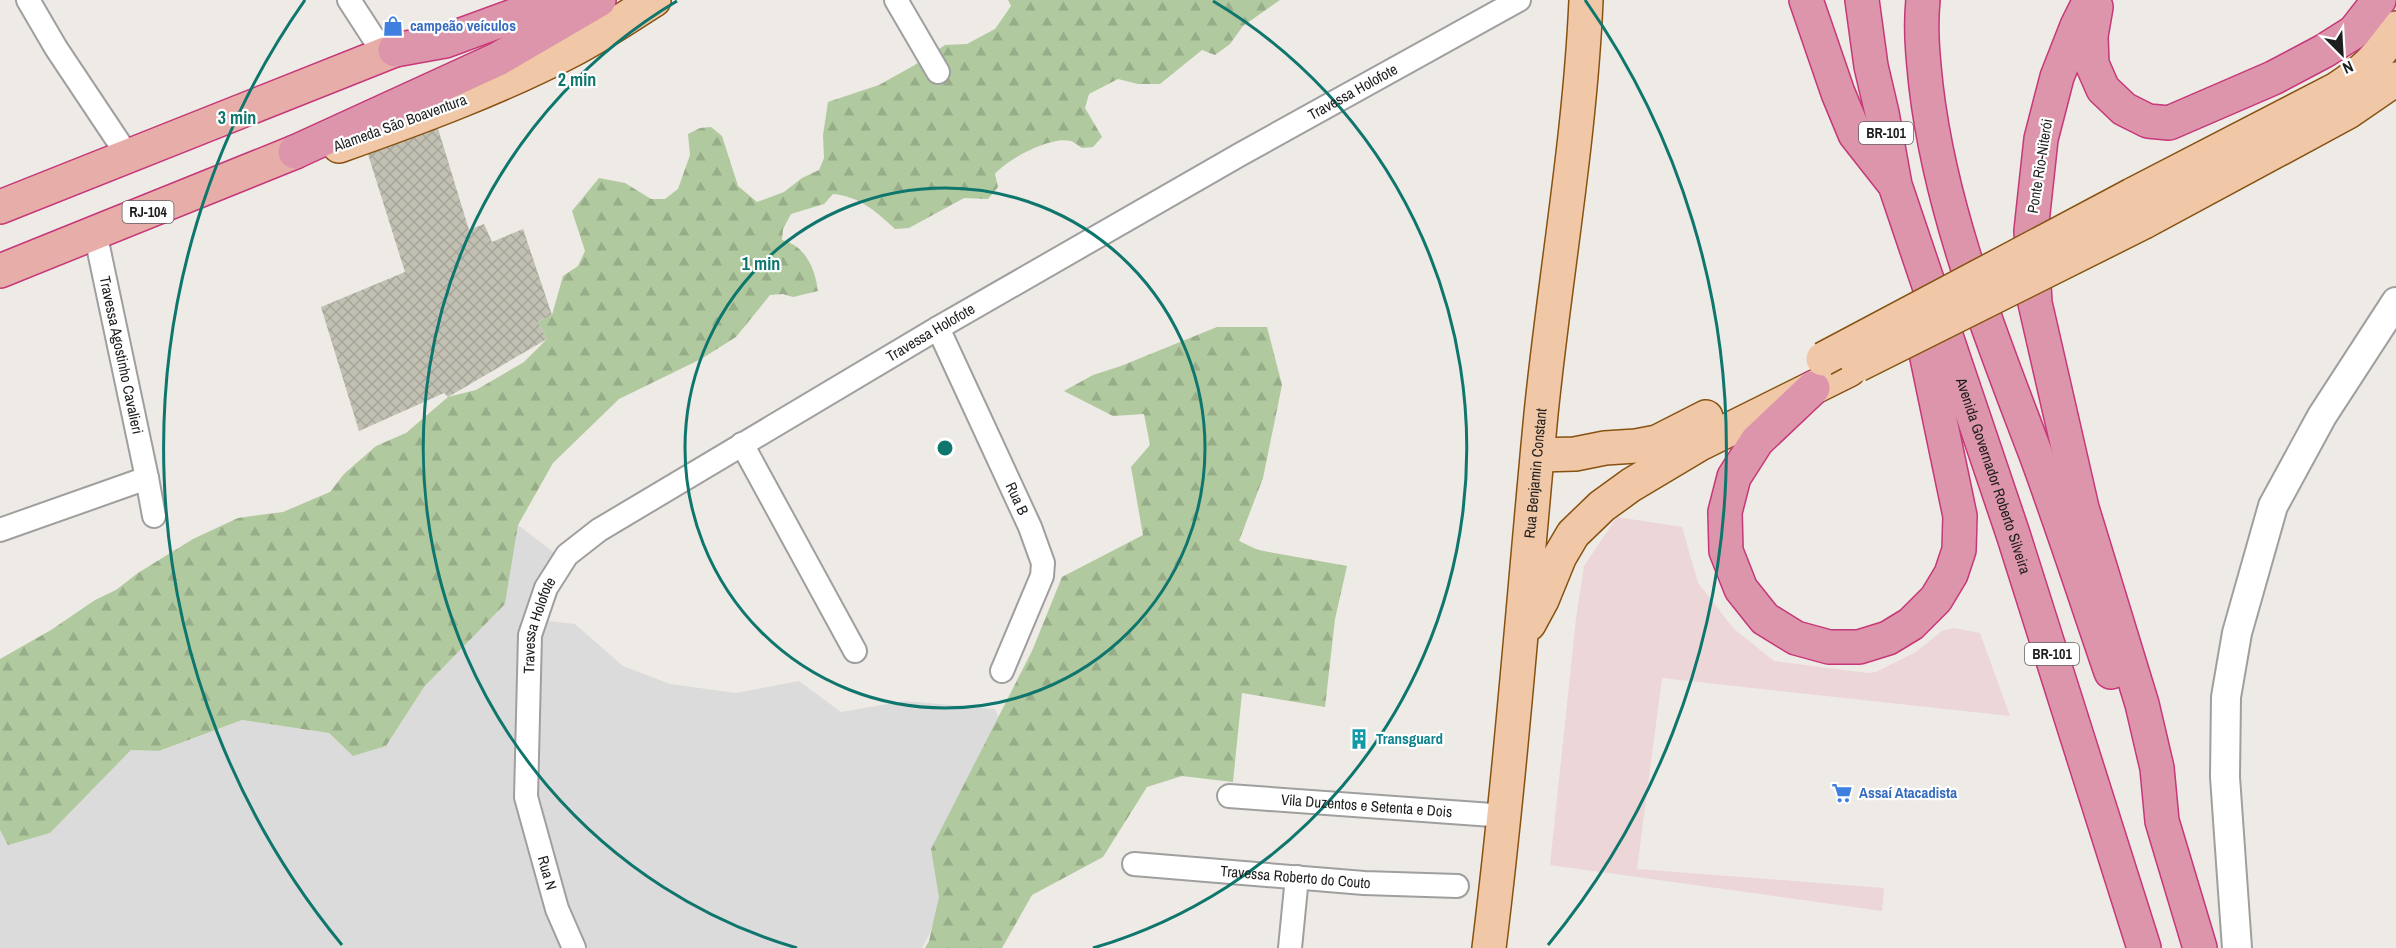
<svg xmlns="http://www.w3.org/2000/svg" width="2396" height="948" font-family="'Archivo Narrow',sans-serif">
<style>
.residential{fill:#dcdbdb}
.commercial{fill:#edd6d8}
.construction{fill:url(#construction-cross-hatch)}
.forest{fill:url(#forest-firs)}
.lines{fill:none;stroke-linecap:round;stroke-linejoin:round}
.minor-casing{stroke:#9f9f9f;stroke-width:26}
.tertiary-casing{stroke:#9f9f9f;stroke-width:32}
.primary-casing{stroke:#875211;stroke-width:36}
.trunk-casing{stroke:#c63879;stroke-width:36}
.motorway-casing{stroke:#c63879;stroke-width:36}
.minor{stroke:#fff;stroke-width:22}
.tertiary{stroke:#fff;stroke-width:28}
.primary{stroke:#f1c8a7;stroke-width:33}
.trunk{stroke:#e7aea9;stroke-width:33}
.motorway{stroke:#dd95ab;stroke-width:33}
.primary-bridge-casing{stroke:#875211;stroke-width:36;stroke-linecap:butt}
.primary-bridge{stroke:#f1c8a7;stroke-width:33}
.ring{fill:none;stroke:#0f766e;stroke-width:3}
.labels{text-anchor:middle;stroke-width:4.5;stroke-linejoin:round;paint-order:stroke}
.shield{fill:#fff;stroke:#626262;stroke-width:1.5}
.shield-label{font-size:14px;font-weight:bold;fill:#1e1e1e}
.shop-label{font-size:15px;font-weight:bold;fill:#366cbe;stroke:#fff;text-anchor:start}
.street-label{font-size:15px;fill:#1e1e1e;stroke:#fff}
.culture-label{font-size:15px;font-weight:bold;fill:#0d838f;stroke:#fff;text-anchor:start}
.centre{fill:#0f766e;stroke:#fff;stroke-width:3}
.ring-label{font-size:18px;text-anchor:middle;font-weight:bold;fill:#0f766e;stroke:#fff;stroke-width:4.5;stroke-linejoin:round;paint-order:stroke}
</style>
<defs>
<pattern id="construction-cross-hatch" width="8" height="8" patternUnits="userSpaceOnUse" patternTransform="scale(1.5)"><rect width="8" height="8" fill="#c1c0b2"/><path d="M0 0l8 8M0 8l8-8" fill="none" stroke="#a5a599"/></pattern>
<pattern id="forest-firs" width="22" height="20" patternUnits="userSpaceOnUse" patternTransform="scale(1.5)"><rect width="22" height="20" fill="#b0c99e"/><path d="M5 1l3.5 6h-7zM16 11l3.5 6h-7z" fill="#97ac88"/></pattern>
</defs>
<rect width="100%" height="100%" fill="#eeeae5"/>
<path class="residential" d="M518 525 574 568 538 620 575 624 623 666 670 684 736 693 799 681 841 712 905 701 995 709 1013 750 1010 781 922 948H0V830L8 844 50 833 131 750 159 751 242 720 329 733 353 756 386 746 424 687 505 604Z"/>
<path class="commercial" d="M1617 517 1682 527 1698 583 1734 629 1774 661 1867 673 1876 672 1916 652 1942 631 1954 628 1980 633 2010 716 1662 678 1637 869 1884 888 1882 911 1550 865 1576 619 1584 566Z"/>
<path class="construction" d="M436 122 469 230 484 224 492 242 523 229 552 315 538 322 547 339 448 397 444 393 359 431 321 307 405 272 366 148Z"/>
<path class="forest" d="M1008 0H1280L1243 26 1230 44 1215 55 1202 50 1160 84H1138L1118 79 1089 94 1085 108 1102 137 1093 147 1082 148C1079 146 1074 142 1071 141 1050 136 1008 159 995 174L998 187 988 199 964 198 909 228 895 229C877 212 859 196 833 194L824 204 791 214 783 229 782 240C806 246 815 269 818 291L793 297 783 294 770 295 736 337 701 359 619 399 553 463 518 525 505 604 424 687 386 746 353 756 329 733 242 720 159 751 131 750 50 833 8 845 0 830V659L51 630 95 600 116 590 138 573 193 539 238 518 283 512 330 492 344 474 376 446 406 433 448 397 476 390 524 362 547 339 538 322 552 315 563 276 578 266 585 251 572 211 599 178 625 183 651 199H665L678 189 690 155 688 134 700 128 711 127 722 136 738 186 757 202 784 192 802 178 819 170 824 158 823 135 828 102 879 85 913 66 945 45 967 44 995 29 1011 6Z
M1217 327H1267L1282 385 1263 478 1239 541 1258 550 1347 566 1335 619 1325 707 1242 693 1233 782 1182 776 1147 787 1103 857 1032 895 1002 948H925L929 941 939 897 931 849 1032 651 1062 577 1143 535 1131 467 1150 445 1144 414 1113 416 1064 391 1093 375 1121 366Z"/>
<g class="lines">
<g class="minor-casing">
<g id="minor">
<path d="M28 0 56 48 128 156"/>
<path d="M349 0 384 54"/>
<path d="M896 0 938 72"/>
<path id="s1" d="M938 328 1030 527 1043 563 1042 576 1002 671"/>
<path d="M742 444 855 651"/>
<path d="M147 478 154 516"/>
<path d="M0 530 147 478 95 232"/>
<path id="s2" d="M1229 796 1506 816"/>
<path id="s3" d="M1134 864 1364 883 1457 886"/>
<path id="s4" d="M574 948 557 909 526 797 530 635 546 588 567 555 599 530 938 328 1241 154 1519 0"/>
<path d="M1290 948 1297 877"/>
</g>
</g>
<g class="tertiary-casing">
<path id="tertiary" d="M2237 948 2225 777 2226 697 2237 633 2273 506 2322 416 2396 302"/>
</g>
<g class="primary-casing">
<g id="primary">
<path d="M339 146C418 118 497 89 572 50 601 35 627 17 654 0"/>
<path d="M2132 195 2337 89C2365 70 2379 58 2396 28"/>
<path d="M2144 222 2348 112 2396 79"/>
<path d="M1538 455 1575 454 1605 448 1636 446 1657 442 1706 417"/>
<path d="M1529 624 1542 600 1560 556 1573 534 1602 506 1631 485 1698 445 1849 370"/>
<path id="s5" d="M1489 948C1511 770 1524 592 1541 414 1555 276 1580 139 1586 0"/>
</g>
</g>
<g class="trunk-casing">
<path id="trunk" d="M0 207 395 50
M0 271 295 152"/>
</g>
<g class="motorway-casing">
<g id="motorway">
<path d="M1806 0 1838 93 1855 134 1892 181"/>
<path id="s6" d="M1862 0 1871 66 1882 113 1895 185 2013 534 2144 948"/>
<path d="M1923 0C1920 29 1923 58 1926 86 1941 214 1990 333 2035 452 2062 525 2086 599 2111 672"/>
<path d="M2090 0 2077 26 2057 77 2041 139 2031 231 2035 303 2082 508 2142 704 2157 768 2162 821 2200 948"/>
<path d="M2096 7 2091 36 2092 64 2103 89 2124 109 2148 121 2169 123 2273 78 2324 51 2354 32 2379 0"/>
<path d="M395 50 445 41 557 0"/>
<path d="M295 152 498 59 599 0"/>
<path d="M1813 388 1757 441 1734 477 1725 512 1726 551 1741 589 1765 619 1796 638 1829 647H1859L1888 638 1911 624 1936 599 1951 574 1959 550 1960 516 1926 353 1923 306"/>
</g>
</g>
<use href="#minor" class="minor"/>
<use href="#tertiary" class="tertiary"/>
<use href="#primary" class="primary"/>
<use href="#trunk" class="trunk"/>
<use href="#motorway" class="motorway"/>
<g class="primary-bridge-casing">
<path id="primary-bridge" d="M1823 359 2132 195
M1858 365 2144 222"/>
</g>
<use href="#primary-bridge" class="primary-bridge"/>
</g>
<g class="ring">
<circle cx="945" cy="448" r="260"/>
<path d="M797 948A521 521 0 0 1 677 1M1213 1A521 521 0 0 1 1093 948"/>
<path d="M342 945A781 781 0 0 1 305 0M1585 0A781 781 0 0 1 1548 945"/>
</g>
<defs>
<g id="shop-bare" transform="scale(1.62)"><path d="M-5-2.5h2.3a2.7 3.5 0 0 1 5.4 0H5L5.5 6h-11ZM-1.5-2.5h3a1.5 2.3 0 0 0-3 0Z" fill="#3f7fe0" stroke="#fff" stroke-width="2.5" paint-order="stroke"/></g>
<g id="building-bare" transform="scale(1.62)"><path d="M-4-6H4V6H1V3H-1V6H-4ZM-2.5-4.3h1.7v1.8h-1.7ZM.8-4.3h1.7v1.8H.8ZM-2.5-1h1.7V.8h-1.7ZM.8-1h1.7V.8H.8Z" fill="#0f9aa8" stroke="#fff" stroke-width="2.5" paint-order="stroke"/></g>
<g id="supermarket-bare" transform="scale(1.62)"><path d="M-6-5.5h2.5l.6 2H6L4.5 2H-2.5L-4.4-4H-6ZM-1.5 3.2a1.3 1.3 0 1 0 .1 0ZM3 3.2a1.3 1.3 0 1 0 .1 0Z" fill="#3f7fe0" stroke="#fff" stroke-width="2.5" paint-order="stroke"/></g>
</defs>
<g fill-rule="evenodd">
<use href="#shop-bare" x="393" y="26"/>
<use href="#building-bare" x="1359" y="739"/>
<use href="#supermarket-bare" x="1842" y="793"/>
</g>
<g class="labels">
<g class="shield">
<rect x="1859" y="122" width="54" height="22" rx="4.5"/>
<rect x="122.5" y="201" width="51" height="22" rx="4.5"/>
<rect x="2025" y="643" width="54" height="22" rx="4.5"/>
</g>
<g class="shield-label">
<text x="1886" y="138">BR-101</text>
<text x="148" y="217">RJ-104</text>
<text x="2052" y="659">BR-101</text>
</g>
<g class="shop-label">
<text x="410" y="31">campeão veículos</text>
<text x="1859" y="798">Assaí Atacadista</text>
</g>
<g class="street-label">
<text dy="5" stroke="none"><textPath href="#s4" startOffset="1322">Travessa Holofote</textPath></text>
<text transform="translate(400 123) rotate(-20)" y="5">Alameda São Boaventura</text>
<text transform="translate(2040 166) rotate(-81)" y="5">Ponte Rio-Niterói</text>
<text dy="5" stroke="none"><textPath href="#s4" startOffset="836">Travessa Holofote</textPath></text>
<text transform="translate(121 355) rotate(78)" y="5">Travessa Agostinho Cavalieri</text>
<text dy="5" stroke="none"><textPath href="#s5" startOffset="477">Rua Benjamin Constant</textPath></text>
<text dy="5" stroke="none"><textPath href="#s6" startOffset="495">Avenida Governador Roberto Silveira</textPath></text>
<text dy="5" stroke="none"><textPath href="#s1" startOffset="188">Rua B</textPath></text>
<text dy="5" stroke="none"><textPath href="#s4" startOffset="332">Travessa Holofote</textPath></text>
<text dy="5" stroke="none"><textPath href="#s2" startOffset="138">Vila Duzentos e Setenta e Dois</textPath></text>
<text transform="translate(547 873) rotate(74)" y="5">Rua N</text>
<text dy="5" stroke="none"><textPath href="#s3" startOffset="162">Travessa Roberto do Couto</textPath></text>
</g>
<g class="culture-label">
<text x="1376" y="744">Transguard</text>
</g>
</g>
<circle cx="945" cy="448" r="9" class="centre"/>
<g class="ring-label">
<text x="577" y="86">2 min</text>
<text x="237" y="124">3 min</text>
<text x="761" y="270">1 min</text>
</g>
<g transform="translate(2342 54) rotate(156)" stroke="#ffffff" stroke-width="4.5" paint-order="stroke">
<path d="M0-4.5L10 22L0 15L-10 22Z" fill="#1e1e1e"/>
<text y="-9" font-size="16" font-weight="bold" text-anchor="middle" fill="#1e1e1e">N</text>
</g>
</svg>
